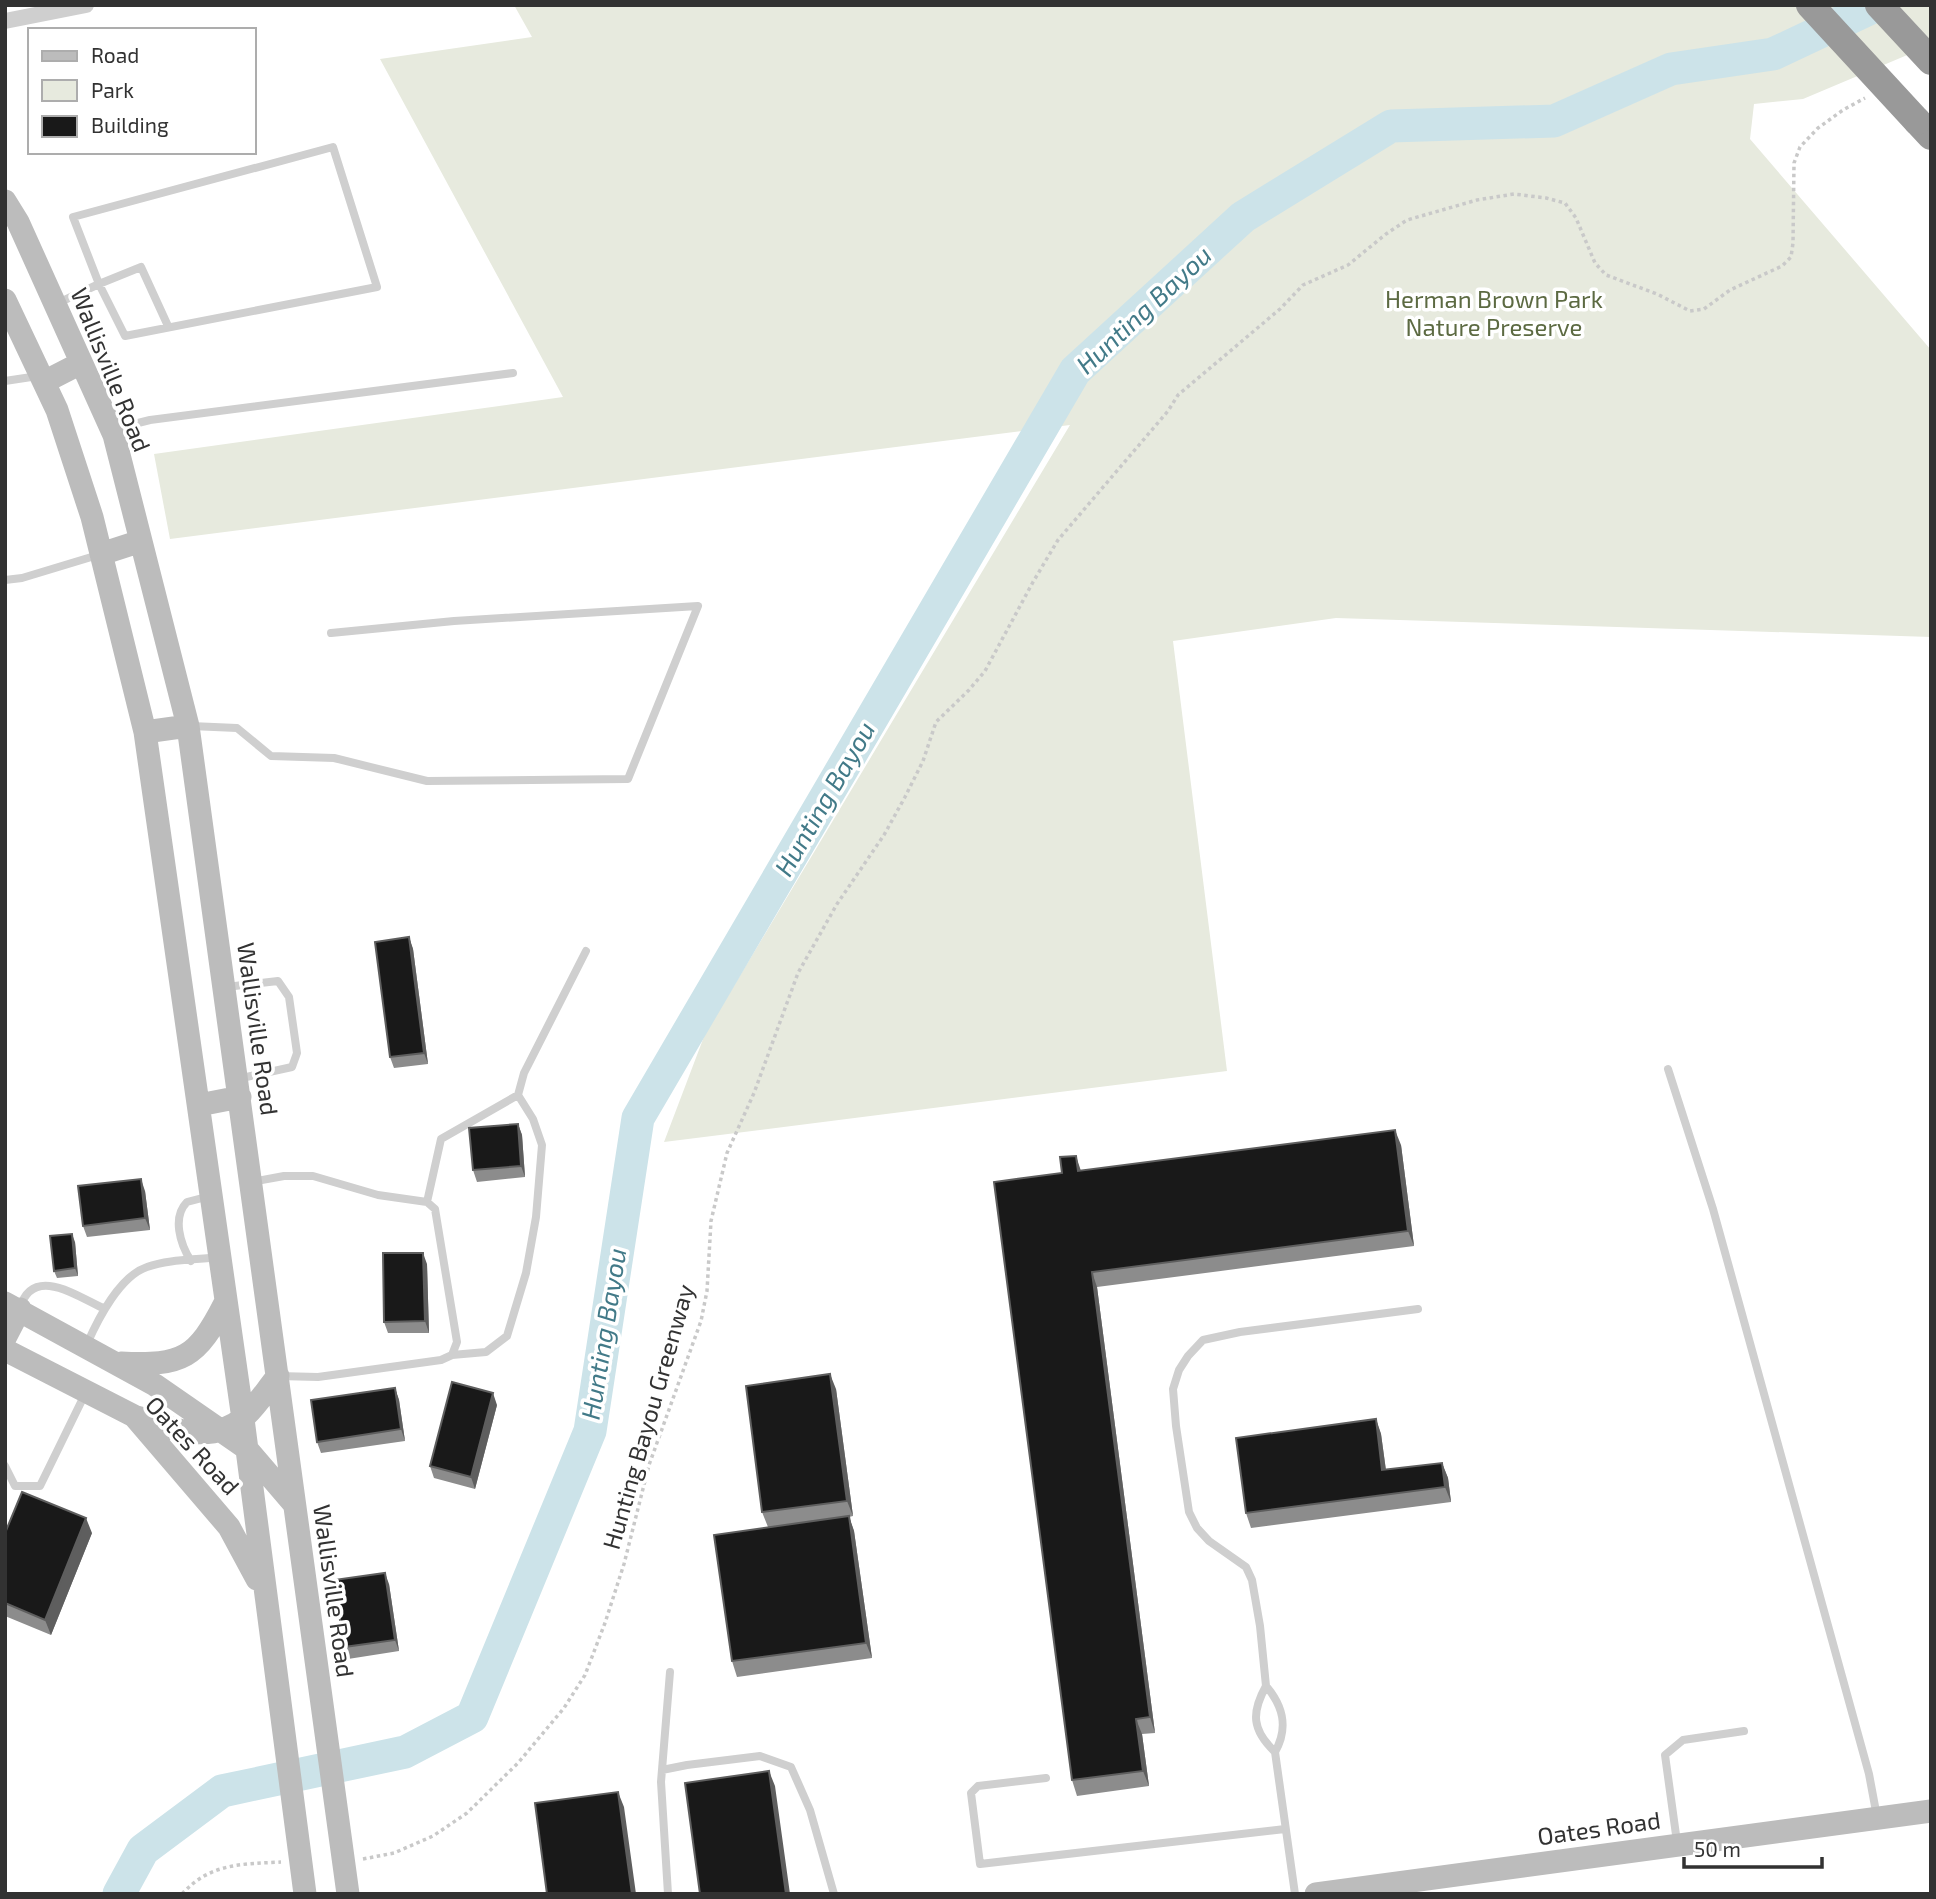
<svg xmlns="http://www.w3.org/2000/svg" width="1936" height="1899" font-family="'Exo 2',sans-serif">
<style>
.green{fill:#e7eade}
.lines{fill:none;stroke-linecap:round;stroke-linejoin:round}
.river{stroke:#cce3e9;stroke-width:33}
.path{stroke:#c9c9c9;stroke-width:3.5;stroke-dasharray:3.5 3.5;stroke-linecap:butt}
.lane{stroke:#cfcfcf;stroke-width:8}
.street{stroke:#cfcfcf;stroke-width:16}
.secondary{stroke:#bcbcbc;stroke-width:23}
.highway{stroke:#999;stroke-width:28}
.highway-bridge{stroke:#999;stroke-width:28}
.wall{fill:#8c8c8c}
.shaded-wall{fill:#5e5e5e}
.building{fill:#191919;stroke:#5e5e5e;stroke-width:2}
.labels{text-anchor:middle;stroke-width:7;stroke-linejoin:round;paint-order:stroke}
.park-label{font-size:24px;fill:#5c6a42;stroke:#fff}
.street-label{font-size:24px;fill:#323232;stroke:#fff}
.water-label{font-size:26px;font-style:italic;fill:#427a88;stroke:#fff}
</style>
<rect width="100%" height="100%" fill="#fff"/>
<path class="green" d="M514 5H1621L1624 7 1931 5V45L1803 99 1754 104 1750 139 1931 350V637L1336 618 1173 641 1227 1071 664 1142 705 1034 1070 425 170 539 154 454 563 397 380 59 532 37Z"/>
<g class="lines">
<path class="river" d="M119 1894 143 1850 222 1791 405 1752 472 1717 590 1431 638 1118 1075 371 1243 217 1391 126 1554 121 1671 69 1773 54 1877 5"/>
<path class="path" d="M363 1859 394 1853 433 1836 467 1813 518 1763 564 1708 585 1675 605 1623 624 1564 649 1465 701 1321 707 1291 711 1221 727 1153 754 1093 798 973 837 904 884 835 905 797 923 761 936 722 969 690 985 671 1033 582 1058 540 1168 411 1178 395 1280 309 1303 285 1348 265 1386 234 1407 220 1477 200 1514 194 1546 198 1565 203 1576 218 1595 263 1606 275 1657 294 1690 311 1704 309 1730 290 1782 266 1791 257 1793 243 1794 163 1800 147 1818 128 1843 110 1865 98
M182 1894C210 1863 242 1864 281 1862"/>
<path class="lane" d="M58 303 99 284 125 336 377 287 333 147 73 217 99 284 141 267 168 326
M5 381 38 376
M114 429 150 420 513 373
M5 580 22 578 98 555
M191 726 237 728 271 756 334 758 427 781 628 779 698 606 454 621 331 633
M226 987 278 981 289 997 297 1053 292 1067 237 1079
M1668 1069 1713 1209 1869 1774 1877 1817
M251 1182 284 1176H313L378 1195 427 1202 435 1209 457 1342 452 1355 441 1360 318 1377 278 1376
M427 1202 441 1139 518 1095
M191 1261C180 1244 172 1217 187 1202L210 1196
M20 1308C33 1264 78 1297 105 1309
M87 1344C98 1319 120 1276 147 1267 169 1259 196 1260 219 1257
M452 1355 486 1352 507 1336 526 1273 536 1217 542 1145 533 1119 518 1095 524 1073 586 951
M5 1466 15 1486H40L85 1394
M1266 1686 1260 1626 1252 1580 1246 1567 1209 1541 1197 1528 1189 1512 1176 1426 1173 1389 1179 1370 1188 1356 1203 1340 1240 1332 1418 1309
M1275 1752C1252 1730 1251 1713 1266 1686 1283 1706 1289 1727 1275 1752L1295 1894
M662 1770 687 1765 760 1756 791 1767 810 1810 834 1894
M1046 1778 978 1786 971 1793 980 1864 1285 1829
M1677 1842 1665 1755 1683 1740 1744 1731
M668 1894 661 1782 670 1672"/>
<path class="street" d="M5 21 86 5"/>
<path class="secondary" d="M5 201 18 222 114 435 188 726 348 1894
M5 300 57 410 92 517 145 732 243 1419 305 1894
M44 382 81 363
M101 554 141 541
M145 732 188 726
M199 1105 240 1097
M5 1303 155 1385 246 1448 294 1504
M5 1338 20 1309
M5 1350 134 1416 229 1527 257 1579
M121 1363C183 1366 197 1358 225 1303
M137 1417C170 1429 212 1445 243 1418 256 1407 267 1389 278 1376
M1316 1894 1931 1811"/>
<path class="highway" d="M1879 5 1931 61
M1917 121 1931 136"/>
<path class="highway-bridge" d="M1810 5 1917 121"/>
</g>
<path class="wall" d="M409 937 413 949 428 1064 394 1068 390 1057Z
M518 1124 522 1135 525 1177 477 1182 473 1170Z
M1401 1145 1414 1246 1097 1287 1155 1733 1142 1734 1149 1786 1077 1796 1072 1780 1062 1173Z
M145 1191 150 1230 87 1237 83 1226Z
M75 1242 78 1276 57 1278 54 1271Z
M427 1264 429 1333H388L384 1322Z
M395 1388 399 1400 405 1441 321 1453 317 1442Z
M836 1389 853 1516 849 1517 854 1531 872 1658 737 1677 732 1661 768 1527 762 1512Z
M497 1405 475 1489 434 1478 430 1466Z
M1376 1419 1381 1434 1386 1470 1442 1463 1448 1478 1451 1502 1251 1528 1246 1513Z
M5 1533H92L51 1635 5 1616Z
M389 1584 399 1651 348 1659 344 1647Z"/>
<path class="shaded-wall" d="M409 937 413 949 428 1064 424 1053Z
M518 1124 522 1135 525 1177 521 1166Z
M1395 1130 1401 1145 1414 1246 1408 1231Z
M1076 1156 1081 1171H1078Z
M141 1179 145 1191 150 1230 145 1218Z
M72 1234 75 1242 78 1276 75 1268Z
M423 1253 427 1264 429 1333 425 1321Z
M1092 1272 1097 1287 1155 1733 1150 1717Z
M830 1374 836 1389 853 1516 847 1501Z
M395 1388 399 1400 405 1441 401 1429Z
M493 1393 497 1405 475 1489 471 1477Z
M1376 1419 1381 1434 1388 1486 1382 1470Z
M1442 1463 1448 1478 1451 1502 1445 1487Z
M849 1516 854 1531 872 1658 866 1643Z
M86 1518 92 1533 51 1635 45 1620Z
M385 1573 389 1584 399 1651 395 1640Z
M1136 1719 1142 1734 1149 1786 1143 1771Z
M769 1771 775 1786 790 1894H786Z
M618 1792 624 1807 636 1894H632Z"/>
<path class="building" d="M409 937 424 1053 390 1057 375 942Z
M518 1124 521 1166 473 1170 469 1128Z
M1395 1130 1408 1231 1092 1272 1150 1717 1136 1719 1143 1771 1072 1780 994 1182 1062 1173 1060 1157 1076 1156 1078 1171Z
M141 1179 145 1218 83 1226 78 1186Z
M72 1234 75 1268 54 1271 50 1236Z
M383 1253H423L425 1321 384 1322Z
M830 1374 847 1501 762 1512 746 1386Z
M452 1382 493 1393 471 1477 430 1466Z
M395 1388 401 1429 317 1442 311 1400Z
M1376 1419 1382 1470 1442 1463 1445 1487 1246 1513 1236 1438Z
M22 1492 86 1518 45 1620 5 1603V1533Z
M849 1516 866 1643 732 1661 714 1535Z
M385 1573 395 1640 344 1647 334 1580Z
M769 1771 786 1894H700L685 1783Z
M618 1792 632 1894H547L535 1803Z"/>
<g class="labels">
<g class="park-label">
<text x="1494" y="308">Herman Brown Park<tspan x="1494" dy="28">Nature Preserve</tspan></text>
</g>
<g class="street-label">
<text transform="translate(110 370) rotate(68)" y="8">Wallisville Road</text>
<text transform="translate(257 1029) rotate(82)" y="8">Wallisville Road</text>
<text transform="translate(649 1417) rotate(-74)" y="8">Hunting Bayou Greenway</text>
<text transform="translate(192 1446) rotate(47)" y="8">Oates Road</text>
<text transform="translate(333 1591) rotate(82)" y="8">Wallisville Road</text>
<text transform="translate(1599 1829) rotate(-8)" y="8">Oates Road</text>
</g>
<g class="water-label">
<text transform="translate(1144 310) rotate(-43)" y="9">Hunting Bayou</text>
<text transform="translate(825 799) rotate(-60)" y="9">Hunting Bayou</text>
<text transform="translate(604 1334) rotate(-81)" y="9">Hunting Bayou</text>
</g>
</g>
<rect width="1936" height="1899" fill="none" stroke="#323232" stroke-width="14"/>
<rect x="28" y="28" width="228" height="126" fill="#ffffff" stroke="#adadad" stroke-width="2"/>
<rect x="42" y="51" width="35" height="10" fill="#bcbcbc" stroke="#adadad" stroke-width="2"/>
<text x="91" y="63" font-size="21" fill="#323232">Road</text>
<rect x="42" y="80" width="35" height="21" fill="#e7eade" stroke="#adadad" stroke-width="2"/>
<text x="91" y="98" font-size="21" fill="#323232">Park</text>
<rect x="42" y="116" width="35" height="21" fill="#191919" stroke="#adadad" stroke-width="2"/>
<text x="91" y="133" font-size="21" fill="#323232">Building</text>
<path d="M1684 1857v10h138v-10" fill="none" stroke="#323232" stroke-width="3.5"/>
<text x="1694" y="1857" font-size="21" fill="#323232" stroke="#ffffff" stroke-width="5" paint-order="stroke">50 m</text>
</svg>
